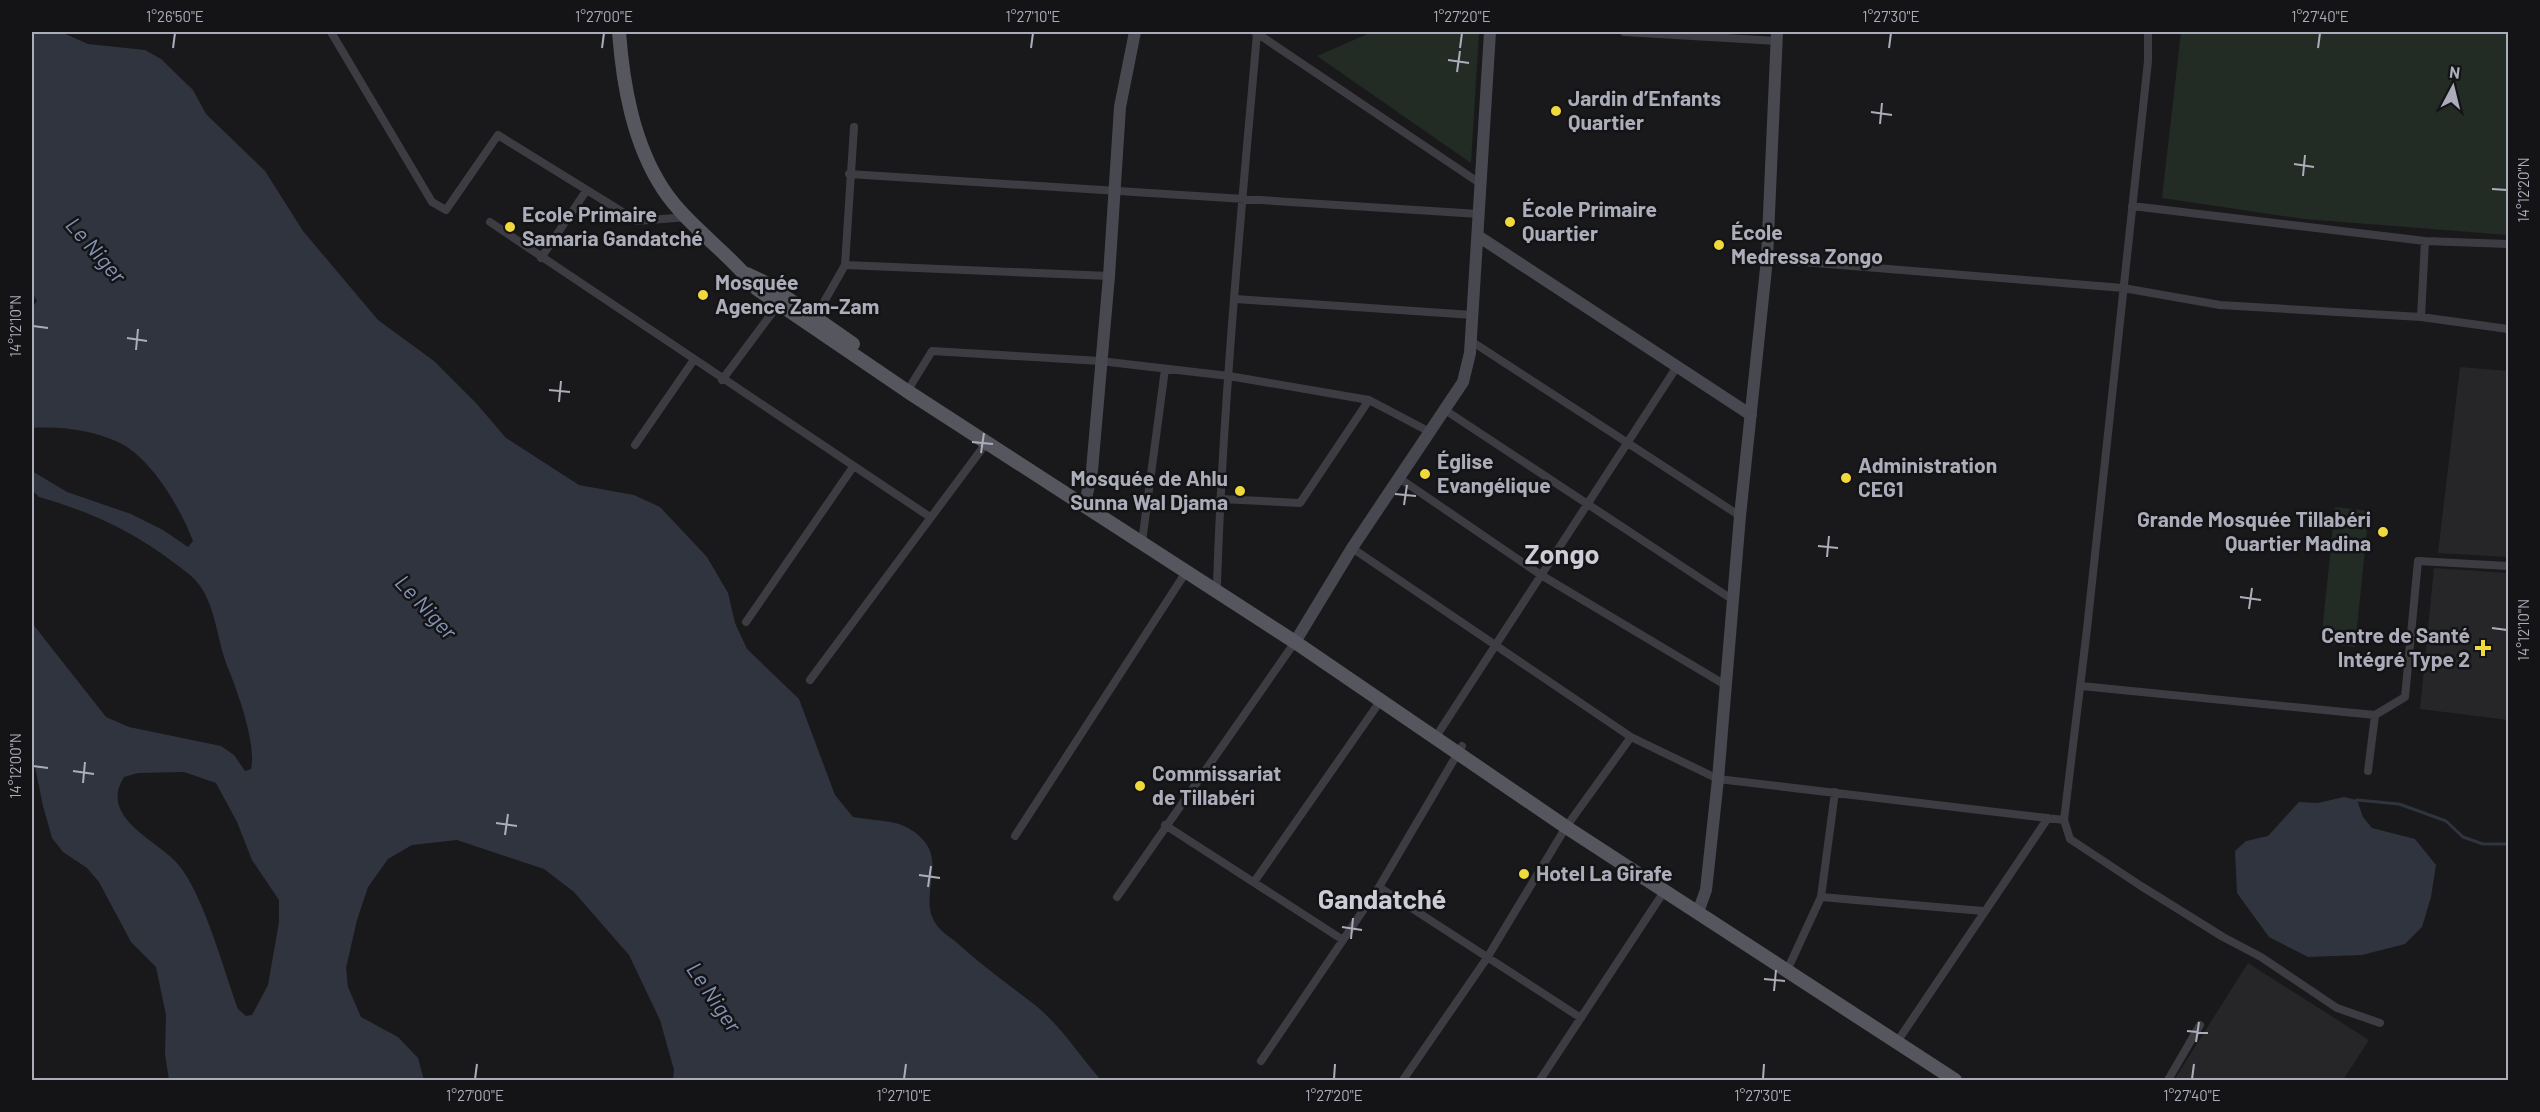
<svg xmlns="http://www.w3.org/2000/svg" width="2540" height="1112" font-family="Barlow,sans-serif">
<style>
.built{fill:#262528}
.green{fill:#232b25}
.water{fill:#2f343f;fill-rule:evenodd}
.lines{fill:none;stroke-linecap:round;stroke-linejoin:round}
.stream{stroke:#2f343f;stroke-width:3}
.street{stroke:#3c3c42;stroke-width:8}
.secondary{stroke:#484850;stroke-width:12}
.primary{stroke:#56565f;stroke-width:14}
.ticks{fill:none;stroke:#acadba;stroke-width:2}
.poi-dot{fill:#f0d93c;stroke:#141416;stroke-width:2}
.labels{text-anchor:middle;stroke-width:5;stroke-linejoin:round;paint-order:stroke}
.poi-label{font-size:21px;font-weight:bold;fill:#acadba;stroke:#141416;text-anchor:start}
.water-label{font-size:22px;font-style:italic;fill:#8393b5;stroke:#141416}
.district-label{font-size:27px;font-weight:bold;fill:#cdcdd7;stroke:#141416}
.neatline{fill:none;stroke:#acadba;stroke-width:2}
.ticks-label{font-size:15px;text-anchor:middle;fill:#acadba}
</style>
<rect width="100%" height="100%" fill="#19191b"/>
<path class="built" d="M2460 367 2508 371V557L2438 553Z
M2434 568 2508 573V720L2420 709Z
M2248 963 2369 1040 2343 1080H2174Z"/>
<path class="green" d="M1372 32H1479L1471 163 1317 56Z
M2181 32H2508V235L2304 219 2162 198Z
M2335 507 2369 511 2355 647 2321 643Z"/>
<path class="water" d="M32 32H61L88 44 145 50 161 59 193 90 206 114 265 171 303 231 378 320 434 361 476 403 506 438 579 485 634 495 660 507 707 557 728 593 735 623 747 649 799 699 835 795 853 817C880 822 905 818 924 841 945 866 918 897 936 924 940 931 950 937 956 942 981 965 1008 984 1035 1005 1061 1026 1079 1055 1101 1080H673L674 1070 660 1020 629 955 574 892 544 869 457 840 412 845 388 859 368 887 357 920 346 968 348 987 361 1017 398 1037 418 1058 424 1080H169L165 1054 166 1015 156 967 131 942 99 882 87 868 63 852 52 838 43 806 32 752V623L106 717 129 727 221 746 234 755 245 771 251 769C257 745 237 690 228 668 218 644 217 617 205 594 197 578 186 572 173 562 133 531 88 511 39 497L32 490V471L67 492 131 514 163 530 188 547 193 541C181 509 151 457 118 442 92 430 60 426 32 428V308L37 301 32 292ZM184 772 216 783 237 822 252 860 279 900V922L268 985 252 1015 246 1016 238 1009C224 971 202 888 175 861 153 838 99 816 124 777L138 773Z
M2344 797 2357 800 2363 817 2372 828 2415 839 2436 865 2431 897 2422 927 2405 944 2362 955 2308 957 2269 937 2237 893 2235 851 2246 841 2268 836 2299 802 2318 803Z"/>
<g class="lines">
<path class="stream" d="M2357 800 2399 804 2446 821 2463 837 2483 844H2508"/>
<path class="street" d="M331 32 432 202 446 210 498 135 637 221 688 217
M1255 32 1481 184
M1624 32 1777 41
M2148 32V61L2087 629 2064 820 2070 839 2141 886 2223 937 2261 957 2337 1008 2380 1023
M849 174 1479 214
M2132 206 2425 241 2508 244
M490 222 930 517
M541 258 586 191
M1767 259 2123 288 2220 305 2421 317 2508 329
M845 265 1109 276
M1235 299 1473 315
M816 316 845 265 854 127
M2421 317 2425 241
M1471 341 1740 516
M722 380 778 305
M911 385 932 351 1100 361 1229 376 1369 400 1430 432
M1445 410 1733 600
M635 445 693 361
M1399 478 1541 575 1727 686
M1220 499 1300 503 1369 400
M1142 542 1165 369
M1352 548 1631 737 1718 779 2064 820
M1217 584C1223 400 1241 216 1257 33L1261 32
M746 622 853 467
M810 680 987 442
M2081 686 2375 715 2368 771
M2375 715 2405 697 2418 561 2508 566
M1439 732 1678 365
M1165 825 1343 940
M1015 836 1186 572
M1254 882 1381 700
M1379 887 1581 1018
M1117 897 1295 642
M1821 897 1983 911
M1790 964 1821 897 1835 792
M1901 1036 2048 818
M1261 1061 1379 887 1462 746
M1403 1080 1487 958 1566 827 1631 737
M1540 1080 1665 890
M2168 1080 2200 1025"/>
<path class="secondary" d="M1478 236 1751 415
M1085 504 1092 470 1109 276 1120 107 1135 32
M1295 642 1352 548 1463 382 1470 353 1490 32
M1698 912 1706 890 1718 779 1740 516 1767 259 1777 32"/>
<path class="primary" d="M619 32C623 85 633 143 663 189 688 227 730 253 757 289L907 391 1295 642 1566 827 1955 1080
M747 274 764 282 853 344"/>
</g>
<path class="ticks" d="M173 48 175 33M602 48 604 33M1031 48 1033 33M1460 48 1462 33M1889 48 1891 33M2318 48 2320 33M1448 60 1469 63M1457 72 1460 51M1871 112 1892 115M1880 124 1882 103M2294 164 2314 167M2303 176 2305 155M2492 189 2507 190M33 326 48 328M127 338 147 341M136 350 138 329M549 390 570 392M559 402 561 381M972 442 993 444M981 453 984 433M1395 494 1416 496M1404 505 1407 485M1818 546 1838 548M1827 557 1829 536M2240 597 2261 600M2249 609 2252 588M2492 628 2507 630M33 766 48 768M73 771 94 774M83 783 85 762M496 823 517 826M505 835 508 814M919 875 940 878M928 887 931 866M1342 927 1362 930M1351 939 1353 918M1764 979 1785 981M1774 991 1776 970M2187 1031 2208 1033M2196 1042 2199 1022M475 1079 477 1064M904 1079 906 1064M1334 1079 1335 1064M1763 1079 1764 1064M2192 1079 2194 1064"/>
<g class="poi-dot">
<circle cx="1556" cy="111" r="6"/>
<circle cx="1510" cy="222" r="6"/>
<circle cx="510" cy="227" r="6"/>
<circle cx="1719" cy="245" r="6"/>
<circle cx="703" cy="295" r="6"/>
<circle cx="1425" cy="474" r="6"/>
<circle cx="1846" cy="478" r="6"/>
<circle cx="1240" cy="491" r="6"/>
<circle cx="2383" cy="532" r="6"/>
<path d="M2480 639h6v6h6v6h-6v6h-6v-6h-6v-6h6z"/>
<circle cx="1140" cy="786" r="6"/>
<circle cx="1524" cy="874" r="6"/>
</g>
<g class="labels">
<g class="poi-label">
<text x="1568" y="106">Jardin d’Enfants<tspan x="1568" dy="24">Quartier</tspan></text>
<text x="1522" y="217">École Primaire<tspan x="1522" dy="24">Quartier</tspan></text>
<text x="522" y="222">Ecole Primaire<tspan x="522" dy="24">Samaria Gandatché</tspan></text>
<text x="1731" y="240">École<tspan x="1731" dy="24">Medressa Zongo</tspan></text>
<text x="715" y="290">Mosquée<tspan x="715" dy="24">Agence Zam-Zam</tspan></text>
<text x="1437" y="469">Église<tspan x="1437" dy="24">Evangélique</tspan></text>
<text x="1858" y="473">Administration<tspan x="1858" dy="24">CEG1</tspan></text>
<text x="1228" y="486" text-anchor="end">Mosquée de Ahlu<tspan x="1228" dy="24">Sunna Wal Djama</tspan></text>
<text x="2371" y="527" text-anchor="end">Grande Mosquée Tillabéri<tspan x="2371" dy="24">Quartier Madina</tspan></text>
<text x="2470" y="643" text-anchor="end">Centre de Santé<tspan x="2470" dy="24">Intégré Type 2</tspan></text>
<text x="1152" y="781">Commissariat<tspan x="1152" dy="24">de Tillabéri</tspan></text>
<text x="1536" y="881">Hotel La Girafe</text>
</g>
<g class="water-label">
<text transform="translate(96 250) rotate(49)" y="8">Le Niger</text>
<text transform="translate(426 607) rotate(47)" y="8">Le Niger</text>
<text transform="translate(714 997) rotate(56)" y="8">Le Niger</text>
</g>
<g class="district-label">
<text x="1562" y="564">Zongo</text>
<text x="1382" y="909">Gandatché</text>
</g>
</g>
<rect width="2540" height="1112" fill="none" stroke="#141416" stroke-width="66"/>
<g transform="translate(2453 87) rotate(7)" stroke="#141416" stroke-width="4.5" paint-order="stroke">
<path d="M0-4.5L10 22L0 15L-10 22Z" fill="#acadba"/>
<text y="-9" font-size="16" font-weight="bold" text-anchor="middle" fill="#acadba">N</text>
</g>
<rect x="33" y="33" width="2474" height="1046" class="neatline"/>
<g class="ticks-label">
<text x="175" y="22">1°26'50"E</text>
<text x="604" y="22">1°27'00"E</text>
<text x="1033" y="22">1°27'10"E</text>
<text x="1462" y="22">1°27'20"E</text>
<text x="1891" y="22">1°27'30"E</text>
<text x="2320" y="22">1°27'40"E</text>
<text transform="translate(2524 190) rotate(-90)" y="5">14°12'20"N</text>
<text transform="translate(16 326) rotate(-90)" y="5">14°12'10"N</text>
<text transform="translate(2524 630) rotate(-90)" y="5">14°12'10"N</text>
<text transform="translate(16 766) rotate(-90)" y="5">14°12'00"N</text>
<text x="475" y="1101">1°27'00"E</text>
<text x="904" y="1101">1°27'10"E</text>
<text x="1334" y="1101">1°27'20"E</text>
<text x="1763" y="1101">1°27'30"E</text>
<text x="2192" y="1101">1°27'40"E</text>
</g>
</svg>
